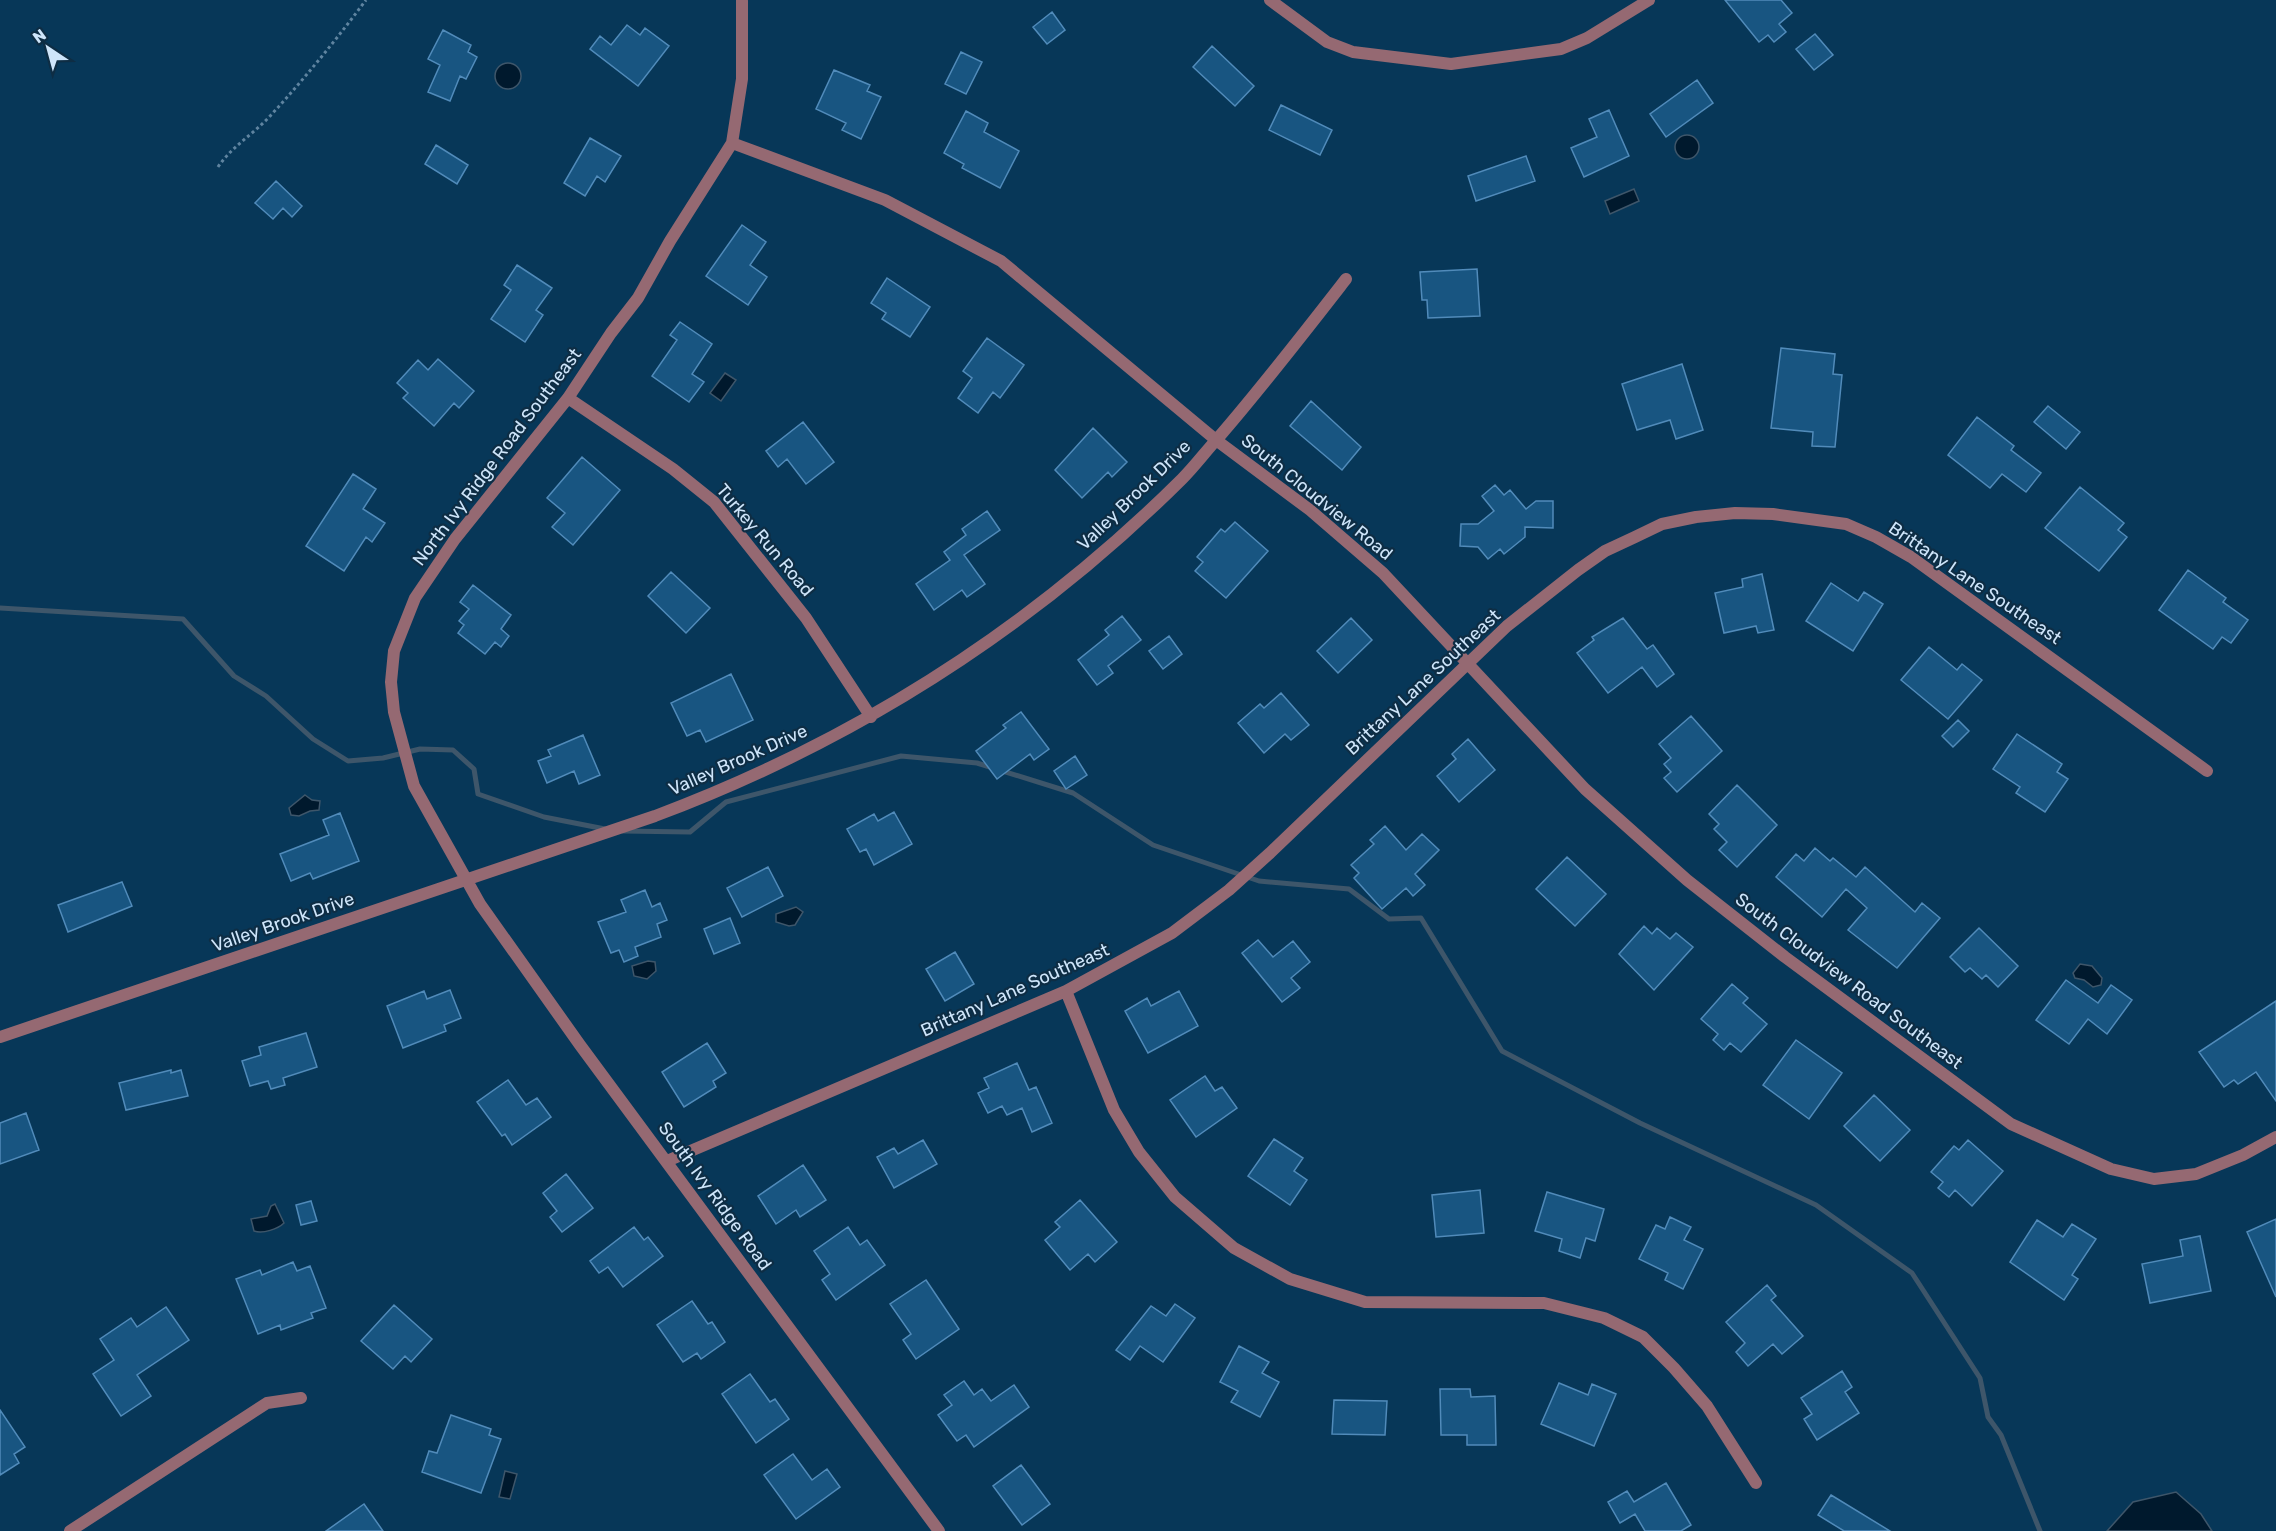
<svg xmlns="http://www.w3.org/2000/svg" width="2276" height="1531" font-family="Rubik,sans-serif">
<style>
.water{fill:#00192d;stroke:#3e566a;stroke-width:1.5}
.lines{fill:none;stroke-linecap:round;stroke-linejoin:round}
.stream{stroke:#3e566a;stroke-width:5}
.building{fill:#185581;stroke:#518bba;stroke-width:1.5}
.path{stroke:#5f84a0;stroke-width:3;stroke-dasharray:3 3;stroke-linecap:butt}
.street{stroke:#956972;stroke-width:12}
.labels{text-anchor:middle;stroke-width:4.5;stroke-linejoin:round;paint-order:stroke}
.street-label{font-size:18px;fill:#cee5fa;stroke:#0e2d44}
</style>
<rect width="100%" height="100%" fill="#073758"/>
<path class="water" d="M495 76a13 13 0 1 1 26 0a13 13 0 1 1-26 0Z
M1675 147a12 12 0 1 1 24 0a12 12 0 1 1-24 0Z
M1634 189 1639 201 1610 214 1605 201Z
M725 373 736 380 721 401 710 393Z
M305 795 312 800 320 801 319 810 310 811 299 816 291 815 289 808Z
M796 907 803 912 795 925 789 926 776 922V914Z
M648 961 655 962 656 971 647 979 634 976 632 966Z
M2080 964 2092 966 2102 978 2101 985 2093 987 2084 980 2075 978 2073 973Z
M275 1204 284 1223C278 1229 263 1234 254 1231L251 1219 267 1216 271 1206Z
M505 1471 517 1474 510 1499 499 1497Z
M2176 1492 2201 1514 2212 1531H2107L2133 1502Z"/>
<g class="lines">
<path class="stream" d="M0 608 183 619 234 676 266 696 313 739 348 761 383 758 420 749 453 750 474 769 478 794 544 817 605 829
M623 831 690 832 726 802 901 756 977 763 1073 793 1153 845 1259 881 1349 889 1389 919 1421 918 1502 1051 1640 1123 1816 1205 1912 1273 1980 1378 1988 1417 2001 1435 2040 1531"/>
</g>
<path class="building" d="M1725 0H1781L1792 13 1779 24 1786 32 1774 42 1768 35 1759 42Z
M1052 12 1065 30 1047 44 1033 27Z
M627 25 640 35 645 28 669 46 638 86 590 49 600 36 611 45Z
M443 30 471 45 468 52 477 57 466 79 460 76 450 101 428 92 440 65 428 59Z
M1815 34 1833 55 1814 70 1796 49Z
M1212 46 1254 86 1235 106 1193 67Z
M961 52 982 62 966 94 945 84Z
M834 70 870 85 867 91 881 97 861 139 842 130 846 123 816 109Z
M1697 80 1713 103 1666 137 1650 114Z
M1281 105 1332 130 1320 155 1269 130Z
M1609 110 1629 156 1584 177 1571 148 1597 137 1589 119Z
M966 111 988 123 984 132 1019 151 1000 188 962 168 964 164 944 153Z
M590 138 621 156 605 182 597 176 585 196 564 183Z
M436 145 468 165 457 184 425 164Z
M1526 156 1535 181 1476 201 1468 176Z
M276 181 302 206 292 217 283 208 273 219 255 203Z
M742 225 766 242 750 265 767 277 748 305 706 276Z
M517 265 552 288 536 310 543 315 525 342 491 319 511 290 504 285Z
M1477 269 1480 316 1428 318 1427 300H1422L1420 272Z
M887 278 930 307 910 337 882 319 886 313 871 303Z
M680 322 712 344 692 374 704 382 689 402 652 376 677 340 670 335Z
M987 338 1024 365 1000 398 993 392 978 413 958 398 972 378 963 371Z
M1781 348 1835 354 1833 374 1842 375 1835 447 1812 446 1813 432 1771 428Z
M438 359 474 391 459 408 454 403 434 426 403 398 408 393 397 383 418 360 428 370Z
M1682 364 1703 430 1676 439 1670 420 1637 430 1622 384Z
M1311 401 1361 447 1342 470 1290 426Z
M2048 406 2080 432 2066 449 2034 422Z
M1977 417 2014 446 2011 450 2041 473 2026 492 2002 474 1990 488 1948 455Z
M803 422 834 462 806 484 787 459 778 467 766 451Z
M1093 428 1127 462 1112 477 1108 472 1082 498 1055 470Z
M582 457 620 490 573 545 552 527 565 513 547 498Z
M353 474 376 489 363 509 385 523 372 542 366 537 344 571 306 546Z
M1495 485 1504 495 1510 490 1526 509 1536 501H1553V528L1525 527V537L1504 554 1500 549 1488 559 1478 547 1460 546 1461 524H1478L1494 511 1482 496Z
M2080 487 2124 523 2118 530 2127 537 2099 571 2045 528Z
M987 511 1000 530 964 555 985 584 967 597 962 590 934 610 916 584 950 560 944 552 966 535 962 529Z
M1235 522 1268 551 1226 598 1195 571 1203 562 1197 557 1221 529 1225 532Z
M2188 570 2226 598 2223 602 2248 620 2231 643 2222 637 2213 649 2159 610Z
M671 572 710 608 686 633 648 596Z
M1762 574 1774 630 1758 633 1756 626 1724 633 1715 593 1743 587 1742 579Z
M1831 583 1858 601 1864 592 1883 604 1853 651 1806 621Z
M473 585 511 615 501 629 509 636 501 647 495 642 485 654 458 633 464 625 459 621 469 609 460 602Z
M1122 616 1141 640 1108 666 1113 673 1097 685 1078 660 1109 635 1105 630Z
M1351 618 1372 640 1338 673 1317 651Z
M1623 618 1647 649 1653 645 1674 674 1657 687 1642 667 1608 693 1577 653 1594 640 1592 637Z
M1169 636 1182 654 1163 669 1149 651Z
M1929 647 1957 670 1962 664 1982 680 1948 719 1901 680Z
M731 674 753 720 706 742 700 730 687 736 671 703Z
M1281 693 1309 725 1291 740 1285 734 1264 753 1238 723 1260 704 1264 708Z
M1021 712 1049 749 1034 760 1030 754 997 779 976 751 1006 728 1003 725Z
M1691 716 1722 751 1677 792 1664 778 1671 772 1664 764 1671 758 1659 744Z
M1958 720 1969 731 1953 747 1942 736Z
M2017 734 2062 764 2057 772 2068 779 2045 812 2016 793 2020 787 1993 769Z
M583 735 600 775 579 784 574 771 547 783 538 761 551 756 548 750Z
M1468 739 1495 770 1459 802 1437 776 1456 759 1452 754Z
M1075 756 1087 775 1066 789 1054 771Z
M1737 785 1777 825 1737 867 1719 850 1727 842 1714 829 1719 824 1709 814Z
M894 812 912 844 874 865 866 849 860 852 847 829 874 814 878 821Z
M340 813 359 861 313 879 310 873 291 881 280 854 329 835 323 820Z
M1385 826 1406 850 1422 834 1439 850 1415 874 1425 885 1413 896 1406 888 1382 909 1354 878 1359 873 1351 865 1374 844 1370 840Z
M1815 848 1830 861 1833 858 1856 877 1865 867 1915 912 1922 903 1940 918 1897 968 1848 930 1867 908 1846 889 1822 917 1776 877 1796 854 1804 861Z
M1567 857 1606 894 1575 926 1536 889Z
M768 867 783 896 742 917 727 888Z
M122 882 132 906 68 932 58 905Z
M645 890 652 907 660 903 667 920 657 924 661 937 635 947 638 956 624 962 619 950 611 953 598 922 626 912 621 900Z
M730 918 740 943 714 954 704 929Z
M1644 926 1652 934 1657 928 1670 939 1676 933 1693 947 1654 990 1619 954Z
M1979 928 2018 966 1998 987 1986 975 1982 979 1970 968 1965 972 1950 957Z
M1258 940 1273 957 1293 941 1310 962 1291 978 1300 988 1282 1002 1242 953Z
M955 952 974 984 945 1001 926 969Z
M2066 980 2098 1003 2111 985 2132 1000 2107 1034 2088 1019 2069 1044 2036 1020Z
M1732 984 1748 998 1743 1003 1767 1024 1741 1052 1730 1043 1724 1050 1713 1040 1718 1034 1701 1019Z
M450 990 461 1018 444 1025 446 1031 403 1048 387 1006 424 991 427 999Z
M1179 991 1198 1026 1148 1053 1125 1011 1147 998 1151 1006Z
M2276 1001V1101L2256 1072 2238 1084 2234 1080 2224 1087 2199 1052Z
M306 1033 317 1067 283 1078 285 1085 271 1089 268 1081 250 1086 242 1061 261 1055 259 1047Z
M1796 1040 1842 1073 1809 1119 1763 1085Z
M707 1043 726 1073 713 1081 716 1087 684 1107 662 1072Z
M1017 1063 1029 1090 1036 1087 1052 1123 1032 1132 1022 1108 1007 1115 1002 1106 988 1113 978 1093 989 1088 984 1078Z
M171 1070V1073L181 1070 188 1096 126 1110 119 1083Z
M1205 1076 1215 1091 1222 1087 1237 1108 1196 1137 1170 1100Z
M508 1080 526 1105 537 1098 551 1117 512 1145 505 1134 502 1136 477 1102Z
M1874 1095 1910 1130 1880 1161 1844 1126Z
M26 1113 39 1150 0 1164V1123Z
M1274 1139 1303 1158 1294 1171 1307 1180 1290 1205 1248 1176Z
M923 1140 937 1164 894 1188 877 1157 894 1148 898 1154Z
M1968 1140 2003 1171 1972 1206 1955 1190 1949 1197 1938 1188 1943 1182 1931 1172 1954 1146 1959 1150Z
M803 1165 826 1200 800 1217 796 1210 776 1224 758 1196Z
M566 1174 593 1208 562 1232 550 1217 557 1211 543 1193Z
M1480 1190 1484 1233 1436 1237 1432 1195Z
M1547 1192 1604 1209 1595 1241 1586 1238 1580 1258 1559 1251 1562 1239 1535 1231Z
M1080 1200 1117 1242 1095 1262 1088 1254 1070 1270 1045 1240 1060 1227 1055 1222Z
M311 1201 317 1221 301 1225 296 1205Z
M1670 1217 1691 1227 1684 1240 1703 1249 1683 1289 1665 1280 1668 1273 1639 1259 1656 1225 1665 1229Z
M2276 1219V1297L2247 1232Z
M2037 1220 2063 1237 2072 1224 2096 1239 2072 1275 2078 1279 2064 1300 2010 1262Z
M634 1227 644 1240 648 1237 663 1256 623 1287 608 1267 599 1273 590 1261Z
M848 1227 860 1245 867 1240 885 1265 836 1300 822 1280 830 1274 814 1251Z
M2200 1236 2211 1291 2150 1303 2142 1264 2183 1256 2180 1240Z
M293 1262 297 1271 310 1266 326 1308 311 1313 313 1318 281 1330 280 1325 258 1334 236 1279 260 1270 262 1275Z
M926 1280 959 1329 916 1359 903 1340 911 1334 890 1304Z
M1767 1285 1776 1296 1771 1300 1803 1336 1782 1354 1773 1344 1748 1366 1736 1352 1745 1343 1726 1322Z
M692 1301 708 1324 712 1322 725 1342 701 1359 697 1353 683 1362 657 1325Z
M1175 1304 1195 1318 1163 1362 1140 1346 1130 1360 1116 1350 1151 1306 1166 1316Z
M394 1305 432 1339 411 1362 405 1356 393 1369 361 1341Z
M166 1307 189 1340 137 1375 151 1396 121 1416 93 1374 114 1360 100 1339 131 1318 137 1327Z
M1239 1346 1269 1362 1262 1373 1279 1382 1260 1417 1231 1402 1238 1391 1220 1382Z
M1842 1371 1852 1387 1845 1392 1859 1413 1817 1440 1804 1419 1812 1414 1801 1398Z
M750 1374 770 1402 775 1399 789 1419 756 1443 722 1394Z
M964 1381 974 1395 982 1389 991 1401 1014 1385 1029 1407 974 1447 966 1435 957 1441 938 1415 952 1405 944 1395Z
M1559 1383 1588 1395 1592 1384 1616 1394 1594 1446 1541 1424Z
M1440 1389H1470L1471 1397 1495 1396 1496 1445H1467V1435H1441Z
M1334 1400 1387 1401 1385 1435 1332 1434Z
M0 1410 25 1447 14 1454 19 1463 0 1475Z
M451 1415 491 1429 489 1435 501 1439 481 1493 422 1472 429 1451 437 1453Z
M793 1454 812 1480 827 1469 840 1487 796 1519 764 1475Z
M1021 1465 1050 1504 1022 1525 993 1486Z
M1666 1483 1691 1525 1681 1531H1645L1635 1514 1620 1523 1608 1502 1627 1491 1634 1502Z
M1831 1495 1890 1531H1844L1818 1515Z
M364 1504 383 1531H326Z"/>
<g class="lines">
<path class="path" d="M218 167C232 146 254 134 271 115 305 78 336 40 366 0"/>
<path class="street" d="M1270 0 1327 42 1353 52 1451 64 1561 49 1587 38 1649 0
M742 1V79L732 143 670 241 638 298 611 333 568 398 455 539 415 598 394 651 391 682 394 712 414 786 480 904 580 1045 939 1531
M732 143 885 200 1001 261 1216 440 1310 510 1383 573 1585 789 1687 880 1785 957 2011 1124 2111 1169 2154 1179 2196 1174 2243 1155 2276 1137
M568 398 673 469 714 502 806 618 871 717
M1066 991 1114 1110 1139 1152 1175 1197 1234 1248 1290 1279 1365 1302 1544 1303 1604 1318 1643 1337 1674 1368 1707 1406 1756 1483
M0 1037 655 816C855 741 1031 629 1182 479 1195 466 1206 451 1218 438 1263 386 1304 333 1346 279
M667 1161 1066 991 1172 933 1229 890 1270 853 1507 626 1578 570 1605 551 1635 537 1662 524 1696 517 1735 513 1773 514 1846 524 1876 537 1911 557 2207 771
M70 1531 267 1403 301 1398"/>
</g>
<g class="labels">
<g class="street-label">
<text transform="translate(497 457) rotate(-53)" y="6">North Ivy Ridge Road Southeast</text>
<text transform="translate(1134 495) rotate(-44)" y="6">Valley Brook Drive</text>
<text transform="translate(1317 497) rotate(39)" y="6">South Cloudview Road</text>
<text transform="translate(765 540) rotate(50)" y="6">Turkey Run Road</text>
<text transform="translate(1975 583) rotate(34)" y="6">Brittany Lane Southeast</text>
<text transform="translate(1423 682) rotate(-43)" y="6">Brittany Lane Southeast</text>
<text transform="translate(738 760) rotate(-24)" y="6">Valley Brook Drive</text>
<text transform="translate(283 922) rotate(-19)" y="6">Valley Brook Drive</text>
<text transform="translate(1849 981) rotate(37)" y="6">South Cloudview Road Southeast</text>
<text transform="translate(1015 990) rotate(-24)" y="6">Brittany Lane Southeast</text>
<text transform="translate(715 1196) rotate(54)" y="6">South Ivy Ridge Road</text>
</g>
</g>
<g transform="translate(48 48) rotate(324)" stroke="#0e2d44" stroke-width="4.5" paint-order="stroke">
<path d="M0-4.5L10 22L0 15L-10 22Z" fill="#cee5fa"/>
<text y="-9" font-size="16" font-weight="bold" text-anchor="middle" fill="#cee5fa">N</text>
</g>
</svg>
